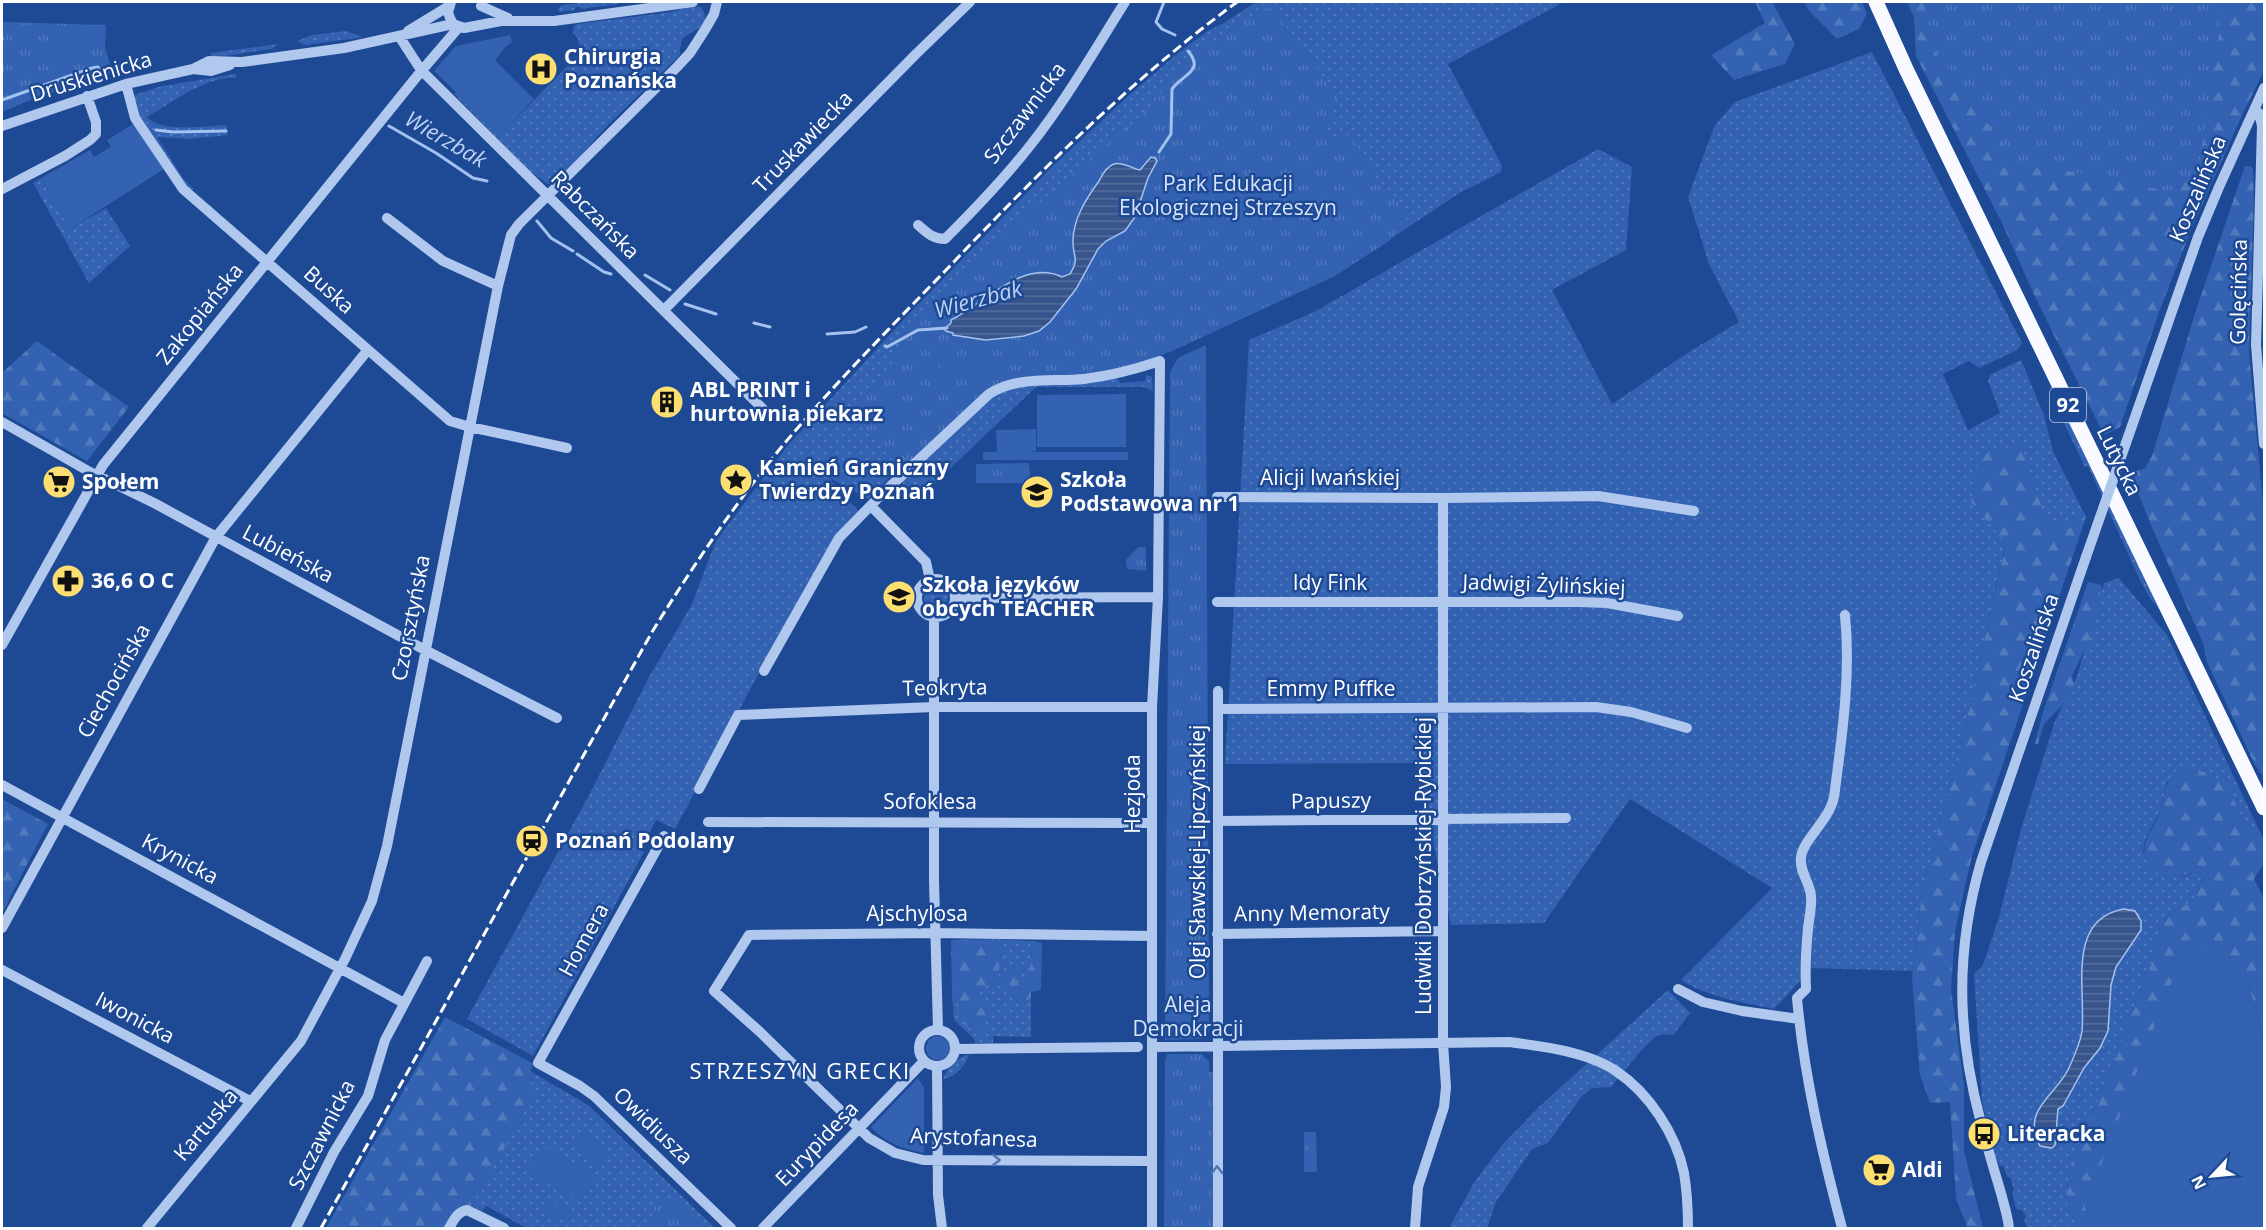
<svg xmlns="http://www.w3.org/2000/svg" width="2266" height="1230" font-family="'Open Sans',sans-serif">
<style>
.grass{fill:url(#grass-dots)}
.forest{fill:url(#forest-firs)}
.park{fill:url(#park-tufts)}
.garden{fill:#3262b1}
.water{fill:url(#water-rules);stroke:#a4c2f0;stroke-width:1.5}
.lines{fill:none;stroke-linecap:round;stroke-linejoin:round}
.stream{stroke:#a4c2f0;stroke-width:3}
.minor{stroke:#b0c8ee;stroke-width:10}
.major{stroke:#f8faff;stroke-width:15}
.rail{stroke:#fff;stroke-width:3;stroke-dasharray:10 4.5;stroke-linecap:butt}
.minor-bridge{stroke:#b0c8ee;stroke-width:10}
.oneway{stroke:#5175b4}
.labels{text-anchor:middle;stroke-width:5;stroke-linejoin:round;paint-order:stroke}
.shield{fill:#1e4994;stroke:#bcc8df;stroke-width:1.5}
.shield-label{font-size:20px;font-weight:bold;fill:#fff}
.poi-label{font-size:21px;font-weight:bold;fill:#fff;stroke:#1e4994;text-anchor:start}
.street-label{font-size:21px;fill:#fff;stroke:#1e4994}
.park-label{font-size:21px;fill:#d7e4fa;stroke:#1e4994}
.water-label{font-size:22px;font-style:italic;fill:#bdd2f5;stroke:#1e4994}
.neighbourhood-label{font-size:22px;letter-spacing:1.5px;fill:#fff;stroke:#1e4994}
</style>
<defs>
<pattern id="grass-dots" width="8" height="8" patternUnits="userSpaceOnUse" patternTransform="scale(1.5)"><rect width="8" height="8" fill="#3262b1"/><path d="M2 2h.1M6 6h.1" fill="none" stroke="#517abd" stroke-width="1.8" stroke-linecap="round"/></pattern>
<pattern id="forest-firs" width="22" height="20" patternUnits="userSpaceOnUse" patternTransform="scale(1.5)"><rect width="22" height="20" fill="#3262b1"/><path d="M5 1l3.5 6h-7zM16 11l3.5 6h-7z" fill="#517abd"/></pattern>
<pattern id="park-tufts" width="24" height="20" patternUnits="userSpaceOnUse" patternTransform="scale(1.5)"><rect width="24" height="20" fill="#3262b1"/><path d="M3 7l-1-3M5 7V3M7 7l1-3M15 17l-1-3M17 17v-4M19 17l1-3" fill="none" stroke="#517abd"/></pattern>
<pattern id="water-rules" width="6" height="5" patternUnits="userSpaceOnUse" patternTransform="scale(1.5)"><rect width="6" height="5" fill="#37558c"/><path d="M0 2.5h6" fill="none" stroke="#556e9d"/></pattern>
</defs>
<rect width="100%" height="100%" fill="#1e4994"/>
<path class="grass" d="M587 2H618V4L581 9 580 7H575V10L559 12 558 8 563 5Z
M1256 2H1564L1448 64 1502 166 1501 172 1461 192 1338 274 1168 353 1169 334 1329 148 904 463 868 499 830 478 837 490 847 493 848 500 859 511 779 636 675 829 656 820 641 849 644 852 533 1056 467 1019 590 793 649 677 691 606 716 541 788 445 907 316 1053 166 1127 97 1177 54 1209 30 1224 23Z
M691 7H701C716 28 688 30 682 40 680 44 680 50 680 55L604 129 579 158 551 183 548 184 530 171 454 94 456 92 500 135 580 53 578 39 573 33 574 26 577 24 671 12Z
M346 31 363 37 306 45 297 41 312 35Z
M279 44 271 49 212 58 211 53Z
M1872 52 2022 343 2017 350 1979 368 1969 361 1943 374 1968 430 2000 413 1988 381 1990 375 2021 360 2044 415 2053 451 2086 517 2047 523 1971 502 2006 542 1964 731 1922 892 1913 971 1812 968 1774 1009C1741 1002 1710 998 1681 980L1772 888 1630 799 1544 923 1451 925 1416 763 1225 764 1249 340 1314 312 1598 149 1632 167 1626 250 1552 290 1612 404 1692 350 1739 322 1709 264 1688 197 1715 125 1735 102Z
M236 74V78C208 75 171 103 147 117 160 133 206 126 226 125L228 135 189 139 157 137 183 178 194 189 189 191 140 120 134 95 162 86Z
M41 178 70 229 106 208 130 246 89 283 33 183Z
M1146 375 1152 377 1153 391 1144 387H1036L915 502 903 489V480L993 395 1009 387 1118 378 1120 383 1145 381Z
M2056 399 2064 409 2160 610 2151 600 2141 582 2088 466 2085 467 2060 415Z
M2119 578 2167 635 2259 830 2244 822 2227 784 2167 782 2160 811 2145 840 2143 853 2183 876 2206 870 2193 900 2174 912 2160 927 2153 960 2125 1027 2117 1055 2069 1169 2066 1200 2075 1220 2076 1228H2027L2024 1219 2026 1217 2022 1210 2016 1209 2012 1191 2014 1190 2010 1177H2007L2003 1165 2000 1166 1992 1150 1982 1099 1974 974 1983 965 1999 917 2021 829 2055 721 2077 676 2104 583Z
M924 598a12 12 0 1 1 24 0a12 12 0 1 1-24 0Z
M993 939 1033 941 1028 987 1004 977 1018 1004 1031 998V1037L993 1036V1044L975 1043 974 1039 954 1020 952 995 961 1000 978 991 983 986H998L1001 952Z
M1668 990 1690 1013 1674 1034C1670 1035 1664 1034 1659 1035 1649 1038 1621 1076 1611 1087L1592 1088 1581 1097 1548 1143 1532 1149 1496 1202 1487 1228H1449L1475 1181 1503 1144 1540 1106Z
M969 1054C967 1064 954 1079 943 1079 947 1068 958 1057 969 1054Z
M530 1071 588 1105 715 1228H526L486 1206 482 1211 471 1206 532 1096Z"/>
<path class="forest" d="M1755 2H1772L1795 44 1785 64 1734 80 1711 55 1765 23Z
M1804 2H1862L1867 14 1859 29 1837 39 1810 12Z
M1907 2H2264V71L2244 111 2191 230 2159 312 2120 427 2104 435 2036 299 2002 223 1916 56 1914 17Z
M2245 166H2250L2253 168 2254 200 2249 354 2264 514V779L2254 763 2207 662 2203 643 2151 525 2130 473 2145 468 2152 456 2196 310Z
M37 341 129 407 87 461 2 413V373Z
M2020 443 2047 523 2086 517 1972 856 1955 931 1951 989 1964 1086V1151L1983 1228H1968L1956 1199 1950 1102 1930 1103 1920 1075 1912 979 1922 892 1964 731 2006 543 1971 502 1978 457Z
M2088 582 2102 585 2094 630 2072 676 2074 685 2072 695 2044 724 2038 744H2035L2042 715Z
M2179 767 2204 772 2227 784 2244 822 2259 830 2264 840V863L2254 879 2263 897 2264 895V1041L2245 972 2085 1206 2091 1228H2076L2075 1220 2066 1200 2069 1169 2117 1055 2125 1027 2153 960 2160 927 2174 912 2193 900 2206 871C2178 874 2176 882 2148 869 2138 837 2152 837 2160 811 2167 789 2163 787 2179 767Z
M2 799 48 824 2 913V798Z
M993 939 1001 951 998 986H983L979 991 989 1010 982 1030C963 1031 963 1023 958 1007L960 1000 952 995 951 940Z
M1033 941 1042 943 1041 990 1031 992V998L1019 1004 1003 983V977L1019 967 1022 970 1015 981 1028 987Z
M445 1017 534 1064 530 1071 532 1096 499 1158 471 1206 445 1228H326Z"/>
<path class="park" d="M1924 2H2224L2199 164 2175 193 2014 160 1930 44Z
M1270 8 1276 12 1338 98C1337 115 1317 123 1331 137L1347 135 1353 138 1377 178 1406 212 1407 221 1389 241 1333 277 1149 361 1094 374 1008 382 903 473 860 423 856 412 858 400 888 371 915 317 952 285 967 264 1157 102C1171 63 1228 32 1262 10Z
M2 22 106 25 105 48 113 73 28 101 2 112Z
M1206 345 1209 1032 1202 1039 1165 1040 1170 372 1178 358Z
M1029 463 1030 483H976V464Z
M1138 547H1146V571L1127 569 1126 560Z
M1167 1054H1202L1209 1062V1072H1213L1214 1228H1164L1165 1062Z
M1304 1132H1316L1317 1172H1304Z
M658 1199 680 1202 702 1227 701 1228H647Z"/>
<path class="garden" d="M49 28 88 29V55L84 58 53 57 48 49Z
M510 35 512 42 505 47 495 60 534 99 500 135 434 71 456 46Z
M133 124 164 169 70 229 41 178 90 150 94 157 111 147 107 140Z
M973 358C982 360 989 368 990 376L985 381H980C965 371 964 371 947 378L940 375 939 368 943 365Z
M882 394 902 413 884 433 863 413Z
M1126 394V447H1037V395Z
M1036 429V451L1030 452H1128V460H983V452H997L996 430Z
M2188 940 2245 972 2264 1041V1228H2091L2085 1206Z
M926 1048a12 12 0 1 1 24 0a12 12 0 1 1-24 0Z
M918 1078 924 1088V1153C903 1149 885 1143 871 1127Z
M585 1134 607 1153 598 1165 575 1145Z
M542 1145 595 1174 580 1201 527 1173Z
M551 1200 570 1212 564 1222 545 1210Z"/>
<path class="water" d="M1151 157 1155 158 1157 161 1148 178 1135 217 1125 231 1106 241 1098 249 1076 289 1050 322 1039 331 1024 336 986 340 953 335V333L946 331 944 329 951 323V320C983 304 1024 258 1062 277L1070 274C1079 259 1074 259 1073 244 1072 220 1086 199 1099 181 1102 175 1107 166 1114 164 1122 161 1133 169 1140 170Z
M2124 909 2135 911 2141 921V930L2116 967 2111 985 2108 1031 2100 1048 2084 1068 2063 1106 2058 1109 2055 1145 2052 1148 2040 1146C2021 1110 2054 1097 2068 1070 2074 1057 2080 1044 2082 1031 2086 989 2066 919 2124 909Z"/>
<g class="lines">
<path class="stream" d="M1164 2 1156 22 1162 29 1175 35
M2 100 92 68 98 67 100 70
M389 126 436 153 473 178 487 181
M156 130 173 132 226 131
M1159 152 1171 134 1172 89C1183 74 1205 71 1188 51
M537 221 551 238 573 251
M577 254 604 272 611 274
M645 275 670 290
M685 304 716 314
M754 323 770 327
M827 334 855 332 866 327
M885 346 887 347 918 330 947 328"/>
<path class="minor" d="M451 2 448 12 450 18 453 24 464 28 501 21H554L693 2
M481 6 508 18
M408 31 449 6
M399 36 421 70 770 416
M193 69 211 71 230 65
M126 84 135 118 183 189 450 421 470 427 567 448
M2254 110 2259 113 2262 126 2256 345 2264 444
M2 126 126 84 193 69 209 61 242 62 344 48 453 24
M2 189 65 156 90 140 96 134V122L87 96
M387 218 443 261 498 286
M918 225C927 233 933 239 945 239 974 210 1003 180 1029 147 1065 102 1094 51 1125 2
M664 310 916 54 970 2
M2 422 90 472 154 503 425 650 557 718
M2126 443 2198 237 2219 187 2264 88
M1217 497 1443 498 1598 496 1694 511
M871 506 926 562 930 580
M917 598a19 19 0 1 1 38 0a19 19 0 1 1-38 0Z
M955 598 1158 597
M1217 602H1578L1607 603 1678 616
M934 616V881L938 1029
M2 645 103 465 418 75 459 27
M764 671 839 538 881 495 989 394C1017 376 1052 382 1084 379 1110 376 1136 369 1160 361L1158 597 1152 707V1228
M1219 709 1596 707 1631 712 1687 728
M2 785 404 1003
M699 789 738 715 934 707H1152
M1218 821 1566 818
M708 822 1152 823
M664 836 538 1063 580 1086 594 1096 731 1228
M2 928 216 537 367 351
M1217 934 1443 931
M1151 936 935 933 749 935 714 991 759 1031 869 1138 895 1153 923 1160 1152 1161
M2 970 250 1101
M1678 989 1703 1002 1742 1011 1799 1019
M919 1048a18 18 0 1 1 36 0a18 18 0 1 1-36 0Z
M1152 1047 1509 1042C1542 1046 1588 1052 1616 1071 1649 1093 1676 1134 1684 1173 1687 1191 1688 1210 1688 1228
M956 1049 1138 1047
M937 1067 938 1195 942 1228
M147 1228 301 1041 345 959 372 901 387 846 498 286 511 235 519 224 677 67 690 53 706 28 714 14 717 2
M296 1228 334 1152 368 1096 385 1040 427 961
M449 1228C454 1220 457 1212 467 1210L504 1228
M763 1228 924 1061
M1218 1228V691
M1415 1228 1418 1187 1444 1107 1446 1087 1443 1043V498
M1842 1228C1822 1152 1804 1076 1797 998L1806 989C1805 969 1806 949 1808 929 1809 918 1812 907 1811 896 1810 882 1799 872 1801 857 1804 838 1829 821 1834 797 1842 737 1851 675 1845 615
M2009 1228C2008 1217 2004 1205 2001 1193 1994 1170 1987 1146 1981 1123 1957 1033 1955 952 1981 862L2086 557"/>
<path class="major" d="M1876 2 1906 69 2264 808"/>
<path class="rail" d="M321 1228 652 632C691 569 732 508 779 450 832 386 890 328 948 268 1039 172 1131 80 1237 2"/>
<path class="minor-bridge" d="M2086 557 2126 443"/>
</g>
<defs><path id="oneway-chevron" d="M-2-3.5L2.5 0L-2 3.5" fill="none" stroke-width="1.6" stroke-linecap="round" stroke-linejoin="round" transform="scale(1.5)"/></defs>
<g class="oneway">
<use href="#oneway-chevron" transform="translate(996 1160)"/>
<use href="#oneway-chevron" transform="translate(1217 1170) rotate(-90)"/>
</g>
<defs>
<g id="hospital-disc" transform="scale(1.725)"><circle r="9.5" fill="#fdde70" stroke="#1e4994"/><path d="M-5-5h3v3.5h4V-5h3V5h-3V1.5h-4V5h-3Z" fill="#111"/></g>
<g id="building-disc" transform="scale(1.725)"><circle r="9.5" fill="#fdde70" stroke="#1e4994"/><path d="M-4-6H4V6H1V3H-1V6H-4ZM-2.5-4.3h1.7v1.8h-1.7ZM.8-4.3h1.7v1.8H.8ZM-2.5-1h1.7V.8h-1.7ZM.8-1h1.7V.8H.8Z" fill="#111"/></g>
<g id="sight-disc" transform="scale(1.725)"><circle r="9.5" fill="#fdde70" stroke="#1e4994"/><path d="M0-6L1.8-2.2L6-1.7L2.9 1.2L3.7 5.4L0 3.3L-3.7 5.4L-2.9 1.2L-6-1.7L-1.8-2.2Z" fill="#111"/></g>
<g id="supermarket-disc" transform="scale(1.725)"><circle r="9.5" fill="#fdde70" stroke="#1e4994"/><path d="M-6-5.5h2.5l.6 2H6L4.5 2H-2.5L-4.4-4H-6ZM-1.5 3.2a1.3 1.3 0 1 0 .1 0ZM3 3.2a1.3 1.3 0 1 0 .1 0Z" fill="#111"/></g>
<g id="school-disc" transform="scale(1.725)"><circle r="9.5" fill="#fdde70" stroke="#1e4994"/><path d="M0-5L7-2L0 1L-7-2ZM-4 1L0 2.5L4 1V4Q0 6-4 4Z" fill="#111"/></g>
<g id="pharmacy-disc" transform="scale(1.725)"><circle r="9.5" fill="#fdde70" stroke="#1e4994"/><path d="M-2-6h4v4h4v4h-4v4h-4v-4h-4v-4h4Z" fill="#111"/></g>
<g id="university-disc" transform="scale(1.725)"><circle r="9.5" fill="#fdde70" stroke="#1e4994"/><path d="M0-5L7-2L0 1L-7-2ZM-4 1L0 2.5L4 1V4Q0 6-4 4Z" fill="#111"/></g>
<g id="station-disc" transform="scale(1.725)"><circle r="9.5" fill="#fdde70" stroke="#1e4994"/><path d="M-3-6H3Q5-6 5-4V2Q5 4 3 4L4.5 6H3L1.5 4h-3L-3 6H-4.5L-3 4Q-5 4-5 2V-4Q-5-6-3-6ZM-3.5-4v3h7v-3ZM-3.5 1v1.5H-2V1ZM2 1v1.5H3.5V1Z" fill="#111"/></g>
<g id="bus-disc" transform="scale(1.725)"><circle r="9.5" fill="#fdde70" stroke="#1e4994"/><path d="M-5-6H5V4H4V6H2V4H-2V6H-4V4H-5ZM-3.5-4V0h7V-4ZM-3.5 1.2v1.5H-2V1.2ZM2 1.2v1.5H3.5V1.2Z" fill="#111"/></g>
</defs>
<g fill-rule="evenodd">
<use href="#hospital-disc" x="541" y="69"/>
<use href="#building-disc" x="667" y="402"/>
<use href="#sight-disc" x="736" y="480"/>
<use href="#supermarket-disc" x="59" y="482"/>
<use href="#school-disc" x="1037" y="492"/>
<use href="#pharmacy-disc" x="68" y="581"/>
<use href="#university-disc" x="899" y="597"/>
<use href="#station-disc" x="532" y="841"/>
<use href="#bus-disc" x="1984" y="1134"/>
<use href="#supermarket-disc" x="1879" y="1170"/>
</g>
<g class="labels">
<rect class="shield" x="2050" y="388" width="36" height="34" rx="4.5"/>
<g class="shield-label">
<text x="2068" y="412">92</text>
</g>
<g class="poi-label">
<text x="564" y="64">Chirurgia<tspan x="564" dy="24">Poznańska</tspan></text>
<text x="690" y="397">ABL PRINT i<tspan x="690" dy="24">hurtownia piekarz</tspan></text>
<text x="759" y="475">Kamień Graniczny<tspan x="759" dy="24">Twierdzy Poznań</tspan></text>
<text x="1060" y="487">Szkoła<tspan x="1060" dy="24">Podstawowa nr 1</tspan></text>
<text x="82" y="489">Społem</text>
<text x="91" y="588">36,6 O C</text>
<text x="922" y="592">Szkoła języków<tspan x="922" dy="24">obcych TEACHER</tspan></text>
<text x="555" y="848">Poznań Podolany</text>
<text x="2007" y="1141">Literacka</text>
<text x="1902" y="1177">Aldi</text>
</g>
<g class="street-label">
<text transform="translate(91 77) rotate(-17)" y="7">Druskienicka</text>
<text transform="translate(1025 113) rotate(-53)" y="7">Szczawnicka</text>
<text transform="translate(803 142) rotate(-46)" y="7">Truskawiecka</text>
<text transform="translate(2198 189) rotate(-67)" y="7">Koszalińska</text>
<text transform="translate(595 215) rotate(45)" y="7">Rabczańska</text>
<text transform="translate(329 290) rotate(42)" y="7">Buska</text>
<text transform="translate(2239 292) rotate(-89)" y="7">Golęcińska</text>
<text transform="translate(200 314) rotate(-51)" y="7">Zakopiańska</text>
<text transform="translate(2119 461) rotate(64)" y="7">Lutycka</text>
<text x="1330" y="485">Alicji Iwańskiej</text>
<text transform="translate(288 554) rotate(28)" y="7">Lubieńska</text>
<text x="1330" y="590">Idy Fink</text>
<text transform="translate(1544 585) rotate(2)" y="7">Jadwigi Żylińskiej</text>
<text transform="translate(411 618) rotate(-79)" y="7">Czorsztyńska</text>
<text transform="translate(2034 648) rotate(-71)" y="7">Koszalińska</text>
<text transform="translate(114 681) rotate(-61)" y="7">Ciechocińska</text>
<text transform="translate(945 688) rotate(-1)" y="7">Teokryta</text>
<text x="1331" y="696">Emmy Puffke</text>
<text transform="translate(1133 794) rotate(-90)" y="7">Hezjoda</text>
<text transform="translate(1331 801) rotate(-1)" y="7">Papuszy</text>
<text x="930" y="809">Sofoklesa</text>
<text transform="translate(1198 852) rotate(-90)" y="7">Olgi Sławskiej-Lipczyńskiej</text>
<text transform="translate(180 859) rotate(28)" y="7">Krynicka</text>
<text transform="translate(1424 866) rotate(-90)" y="7">Ludwiki Dobrzyńskiej-Rybickiej</text>
<text transform="translate(1312 913) rotate(-1)" y="7">Anny Memoraty</text>
<text x="917" y="921">Ajschylosa</text>
<text transform="translate(584 940) rotate(-61)" y="7">Homera</text>
<text transform="translate(135 1018) rotate(28)" y="7">Iwonicka</text>
<text transform="translate(206 1125) rotate(-50)" y="7">Kartuska</text>
<text transform="translate(653 1126) rotate(44)" y="7">Owidiusza</text>
<text transform="translate(322 1135) rotate(-63)" y="7">Szczawnicka</text>
<text transform="translate(974 1138) rotate(2)" y="7">Arystofanesa</text>
<text transform="translate(817 1144) rotate(-46)" y="7">Eurypidesa</text>
</g>
<g class="park-label">
<text x="1228" y="191">Park Edukacji<tspan x="1228" dy="24">Ekologicznej Strzeszyn</tspan></text>
<text x="1188" y="1012">Aleja<tspan x="1188" dy="24">Demokracji</tspan></text>
</g>
<g class="water-label">
<text transform="translate(446 139) rotate(30)" y="8">Wierzbak</text>
<text transform="translate(978 299) rotate(-15)" y="8">Wierzbak</text>
</g>
<g class="neighbourhood-label">
<text x="800" y="1079">STRZESZYN GRECKI</text>
</g>
</g>
<rect width="2266" height="1230" fill="none" stroke="#ffffff" stroke-width="6"/>
<g transform="translate(2212 1176) rotate(244)" stroke="#1e4994" stroke-width="4.5" paint-order="stroke">
<path d="M0-4.5L10 22L0 15L-10 22Z" fill="#ffffff"/>
<text y="-9" font-size="16" font-weight="bold" text-anchor="middle" fill="#ffffff">N</text>
</g>
</svg>
